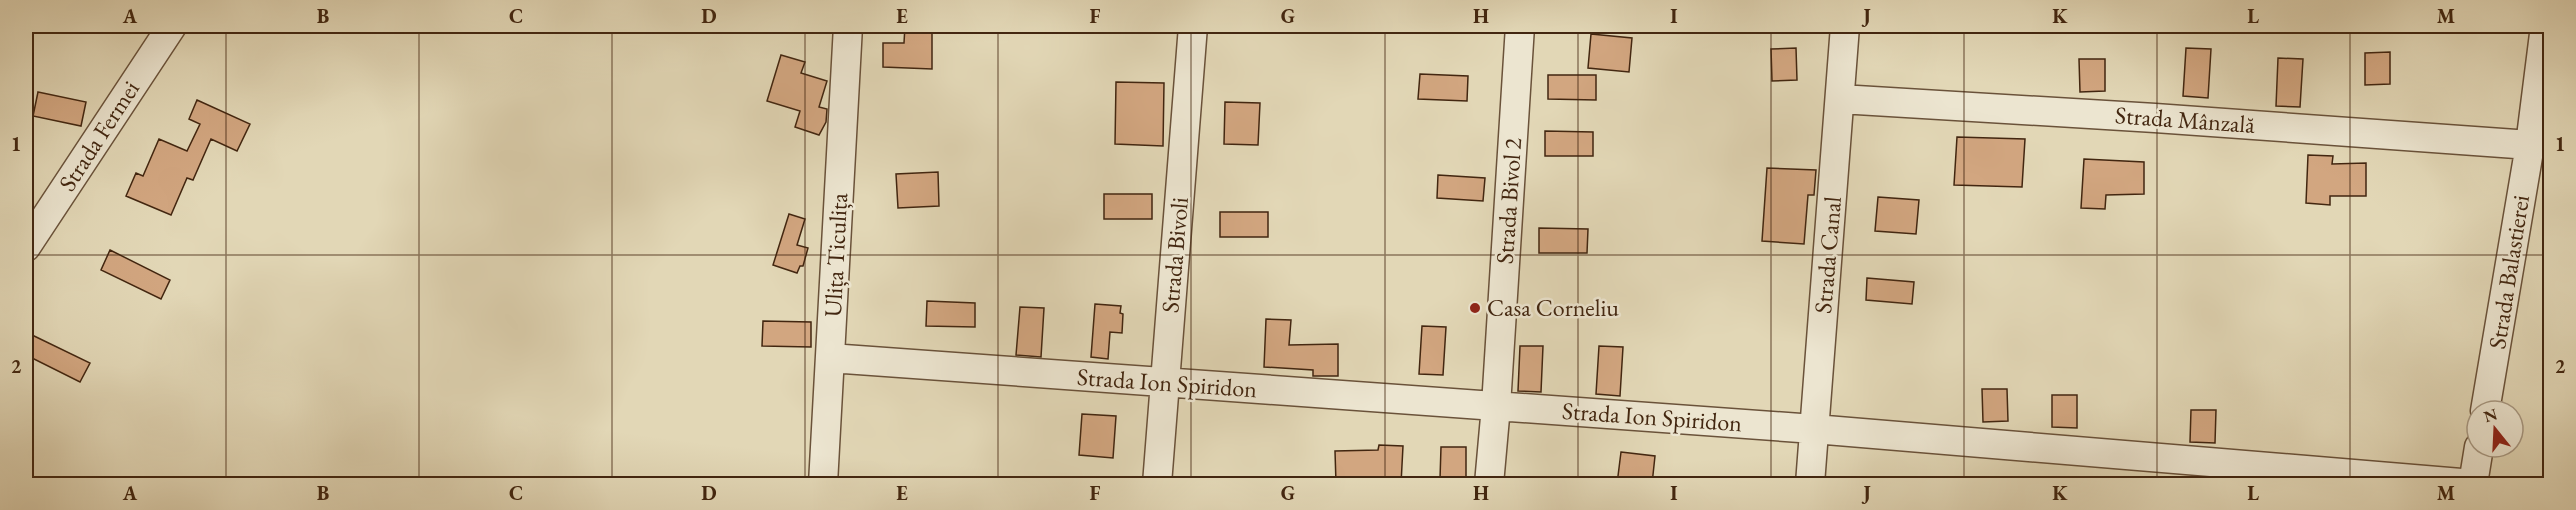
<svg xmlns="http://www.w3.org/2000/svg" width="2576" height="510" font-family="'EB Garamond',serif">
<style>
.building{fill:#d2a680;stroke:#422610;stroke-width:1.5}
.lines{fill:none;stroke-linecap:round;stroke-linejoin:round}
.minor-casing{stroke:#6a523a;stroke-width:31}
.minor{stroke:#ece5d0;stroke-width:28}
.grid{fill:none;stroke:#422610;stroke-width:1.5;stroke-opacity:0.55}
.poi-dot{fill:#8f2418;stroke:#ece5d0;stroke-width:2}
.labels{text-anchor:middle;stroke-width:5;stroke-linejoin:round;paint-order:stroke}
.street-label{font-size:24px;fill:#422610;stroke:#ece5d0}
.poi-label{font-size:24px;fill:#422610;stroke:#ece5d0;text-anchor:start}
.neatline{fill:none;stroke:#422610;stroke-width:2}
.grid-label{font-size:20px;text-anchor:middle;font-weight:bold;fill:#422610}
</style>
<rect width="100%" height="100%" fill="#e2d7b6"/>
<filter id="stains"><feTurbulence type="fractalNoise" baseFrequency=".00333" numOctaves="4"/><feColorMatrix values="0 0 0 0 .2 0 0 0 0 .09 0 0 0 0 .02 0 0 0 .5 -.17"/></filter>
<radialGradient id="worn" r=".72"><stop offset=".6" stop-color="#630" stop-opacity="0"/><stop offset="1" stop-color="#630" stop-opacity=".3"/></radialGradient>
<path class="building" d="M905 26H932V69L883 67V43H904Z
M1591 34 1632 38 1629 72 1588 68Z
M1796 48 1797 80 1772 81 1771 49Z
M2186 48 2211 49 2208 98 2183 96Z
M2390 52V84L2365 85V53Z
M781 55 805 62 801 73 827 81 819 107 827 109 826 122 819 135 795 127 800 111 767 101Z
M2278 58 2303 59 2300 107 2276 106Z
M2079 59H2105V91L2080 92Z
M1420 74 1468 76 1467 101 1418 99Z
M1548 75H1596V100L1548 99Z
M1116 82 1164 83 1163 146 1115 144Z
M38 92 86 102 81 126 33 116Z
M197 100 250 124 237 151 211 139 193 180 187 178 171 215 126 196 136 173 143 176 159 139 187 151 200 124 189 119Z
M1225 102 1260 103 1258 145 1224 144Z
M1545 131 1593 132V156H1545Z
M1957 137 2025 139 2022 187 1954 185Z
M2308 155 2333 156 2332 164 2366 163V196H2330V205L2306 203Z
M2084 159 2144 162V194L2106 195 2105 209 2081 208Z
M1767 168 1816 170 1814 195H1808L1804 244 1762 241Z
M938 172 939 206 898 208 896 174Z
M1438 175 1485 178 1483 201 1437 198Z
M1104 194H1152V219H1104Z
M1878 197 1919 200 1916 234 1875 231Z
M1220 212H1268V237H1220Z
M789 214 805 219 797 245 808 248 803 266H800L797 273 773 265Z
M1539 228 1588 229 1587 253H1539Z
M110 250 170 280 161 299 101 270Z
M1867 278 1914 282 1912 304 1866 300Z
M927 301 975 303V327L926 326Z
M1095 304 1121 306 1120 313 1123 314 1122 333 1110 332 1108 359 1091 357Z
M1020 307 1044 308 1041 357 1016 355Z
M1266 319 1291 320 1289 345 1338 344V376H1313V370L1264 367Z
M763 321 811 322V347L762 346Z
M1422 326 1446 327 1443 375 1419 374Z
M30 334 90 363 80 382 26 355V343Z
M1520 346H1543L1541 392 1518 391Z
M1599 346 1623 347 1620 396 1596 394Z
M1982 389H2007L2008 421 1983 422Z
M2052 395H2077V428L2052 427Z
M2191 410H2216L2215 443 2190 442Z
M1082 414 1116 416 1113 458 1079 455Z
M1379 445 1403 446 1401 484 1336 483 1335 451 1378 450Z
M1441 447H1466V479H1440Z
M1621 452 1655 456 1652 484H1617Z"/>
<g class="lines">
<g class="minor-casing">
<path id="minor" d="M1840 99 2155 118 2530 145
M26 247 172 26
M830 358 1814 429 2473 484
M2485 411 2530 145 2545 26
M823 484 848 26
M1157 484 1193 26
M1489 484 1496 406 1520 26
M1810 484 1845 26
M2473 484 2479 447"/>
</g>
<use href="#minor" class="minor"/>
</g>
<path class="grid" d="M226 26V484M419 26V484M612 26V484M805 26V484M998 26V484M1191 26V484M1385 26V484M1578 26V484M1771 26V484M1964 26V484M2157 26V484M2350 26V484M26 255H2550"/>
<circle class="poi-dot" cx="1475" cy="308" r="6"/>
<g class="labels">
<g class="street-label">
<text transform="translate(2185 120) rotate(4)" y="8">Strada Mânzală</text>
<text transform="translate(99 136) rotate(-57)" y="8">Strada Fermei</text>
<text transform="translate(1509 201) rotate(-86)" y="8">Strada Bivol 2</text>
<text transform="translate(836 255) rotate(-87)" y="8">Ulița Ticulița</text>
<text transform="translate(1175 255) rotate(-85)" y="8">Strada Bivoli</text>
<text transform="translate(1828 255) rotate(-85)" y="8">Strada Canal</text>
<text transform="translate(2509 272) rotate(-81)" y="8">Strada Balastierei</text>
<text transform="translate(1167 383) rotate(4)" y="8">Strada Ion Spiridon</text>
<text transform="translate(1652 417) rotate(4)" y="8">Strada Ion Spiridon</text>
</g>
<g class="poi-label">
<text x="1487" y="316">Casa Corneliu</text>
</g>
</g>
<rect width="2576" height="510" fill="none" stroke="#e2d7b6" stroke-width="66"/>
<g transform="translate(2495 429) rotate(342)"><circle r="28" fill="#ece5d0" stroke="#a89983" stroke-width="1.5"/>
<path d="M0-4.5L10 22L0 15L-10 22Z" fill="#8f2418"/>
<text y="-9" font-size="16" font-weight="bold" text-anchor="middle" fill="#422610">N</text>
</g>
<rect x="33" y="33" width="2510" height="444" class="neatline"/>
<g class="grid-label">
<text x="130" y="23">A</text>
<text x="323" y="23">B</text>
<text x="516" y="23">C</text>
<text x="709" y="23">D</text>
<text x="902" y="23">E</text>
<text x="1095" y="23">F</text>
<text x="1288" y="23">G</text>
<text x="1481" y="23">H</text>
<text x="1674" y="23">I</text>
<text x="1867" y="23">J</text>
<text x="2060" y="23">K</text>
<text x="2253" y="23">L</text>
<text x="2446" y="23">M</text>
<text x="16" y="151">1</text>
<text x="2560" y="151">1</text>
<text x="16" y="373">2</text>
<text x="2560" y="373">2</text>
<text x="130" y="500">A</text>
<text x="323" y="500">B</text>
<text x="516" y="500">C</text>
<text x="709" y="500">D</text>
<text x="902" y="500">E</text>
<text x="1095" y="500">F</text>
<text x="1288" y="500">G</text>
<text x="1481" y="500">H</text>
<text x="1674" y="500">I</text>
<text x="1867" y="500">J</text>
<text x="2060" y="500">K</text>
<text x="2253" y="500">L</text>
<text x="2446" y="500">M</text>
</g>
<rect width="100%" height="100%" filter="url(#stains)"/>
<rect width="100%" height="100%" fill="url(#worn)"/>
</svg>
